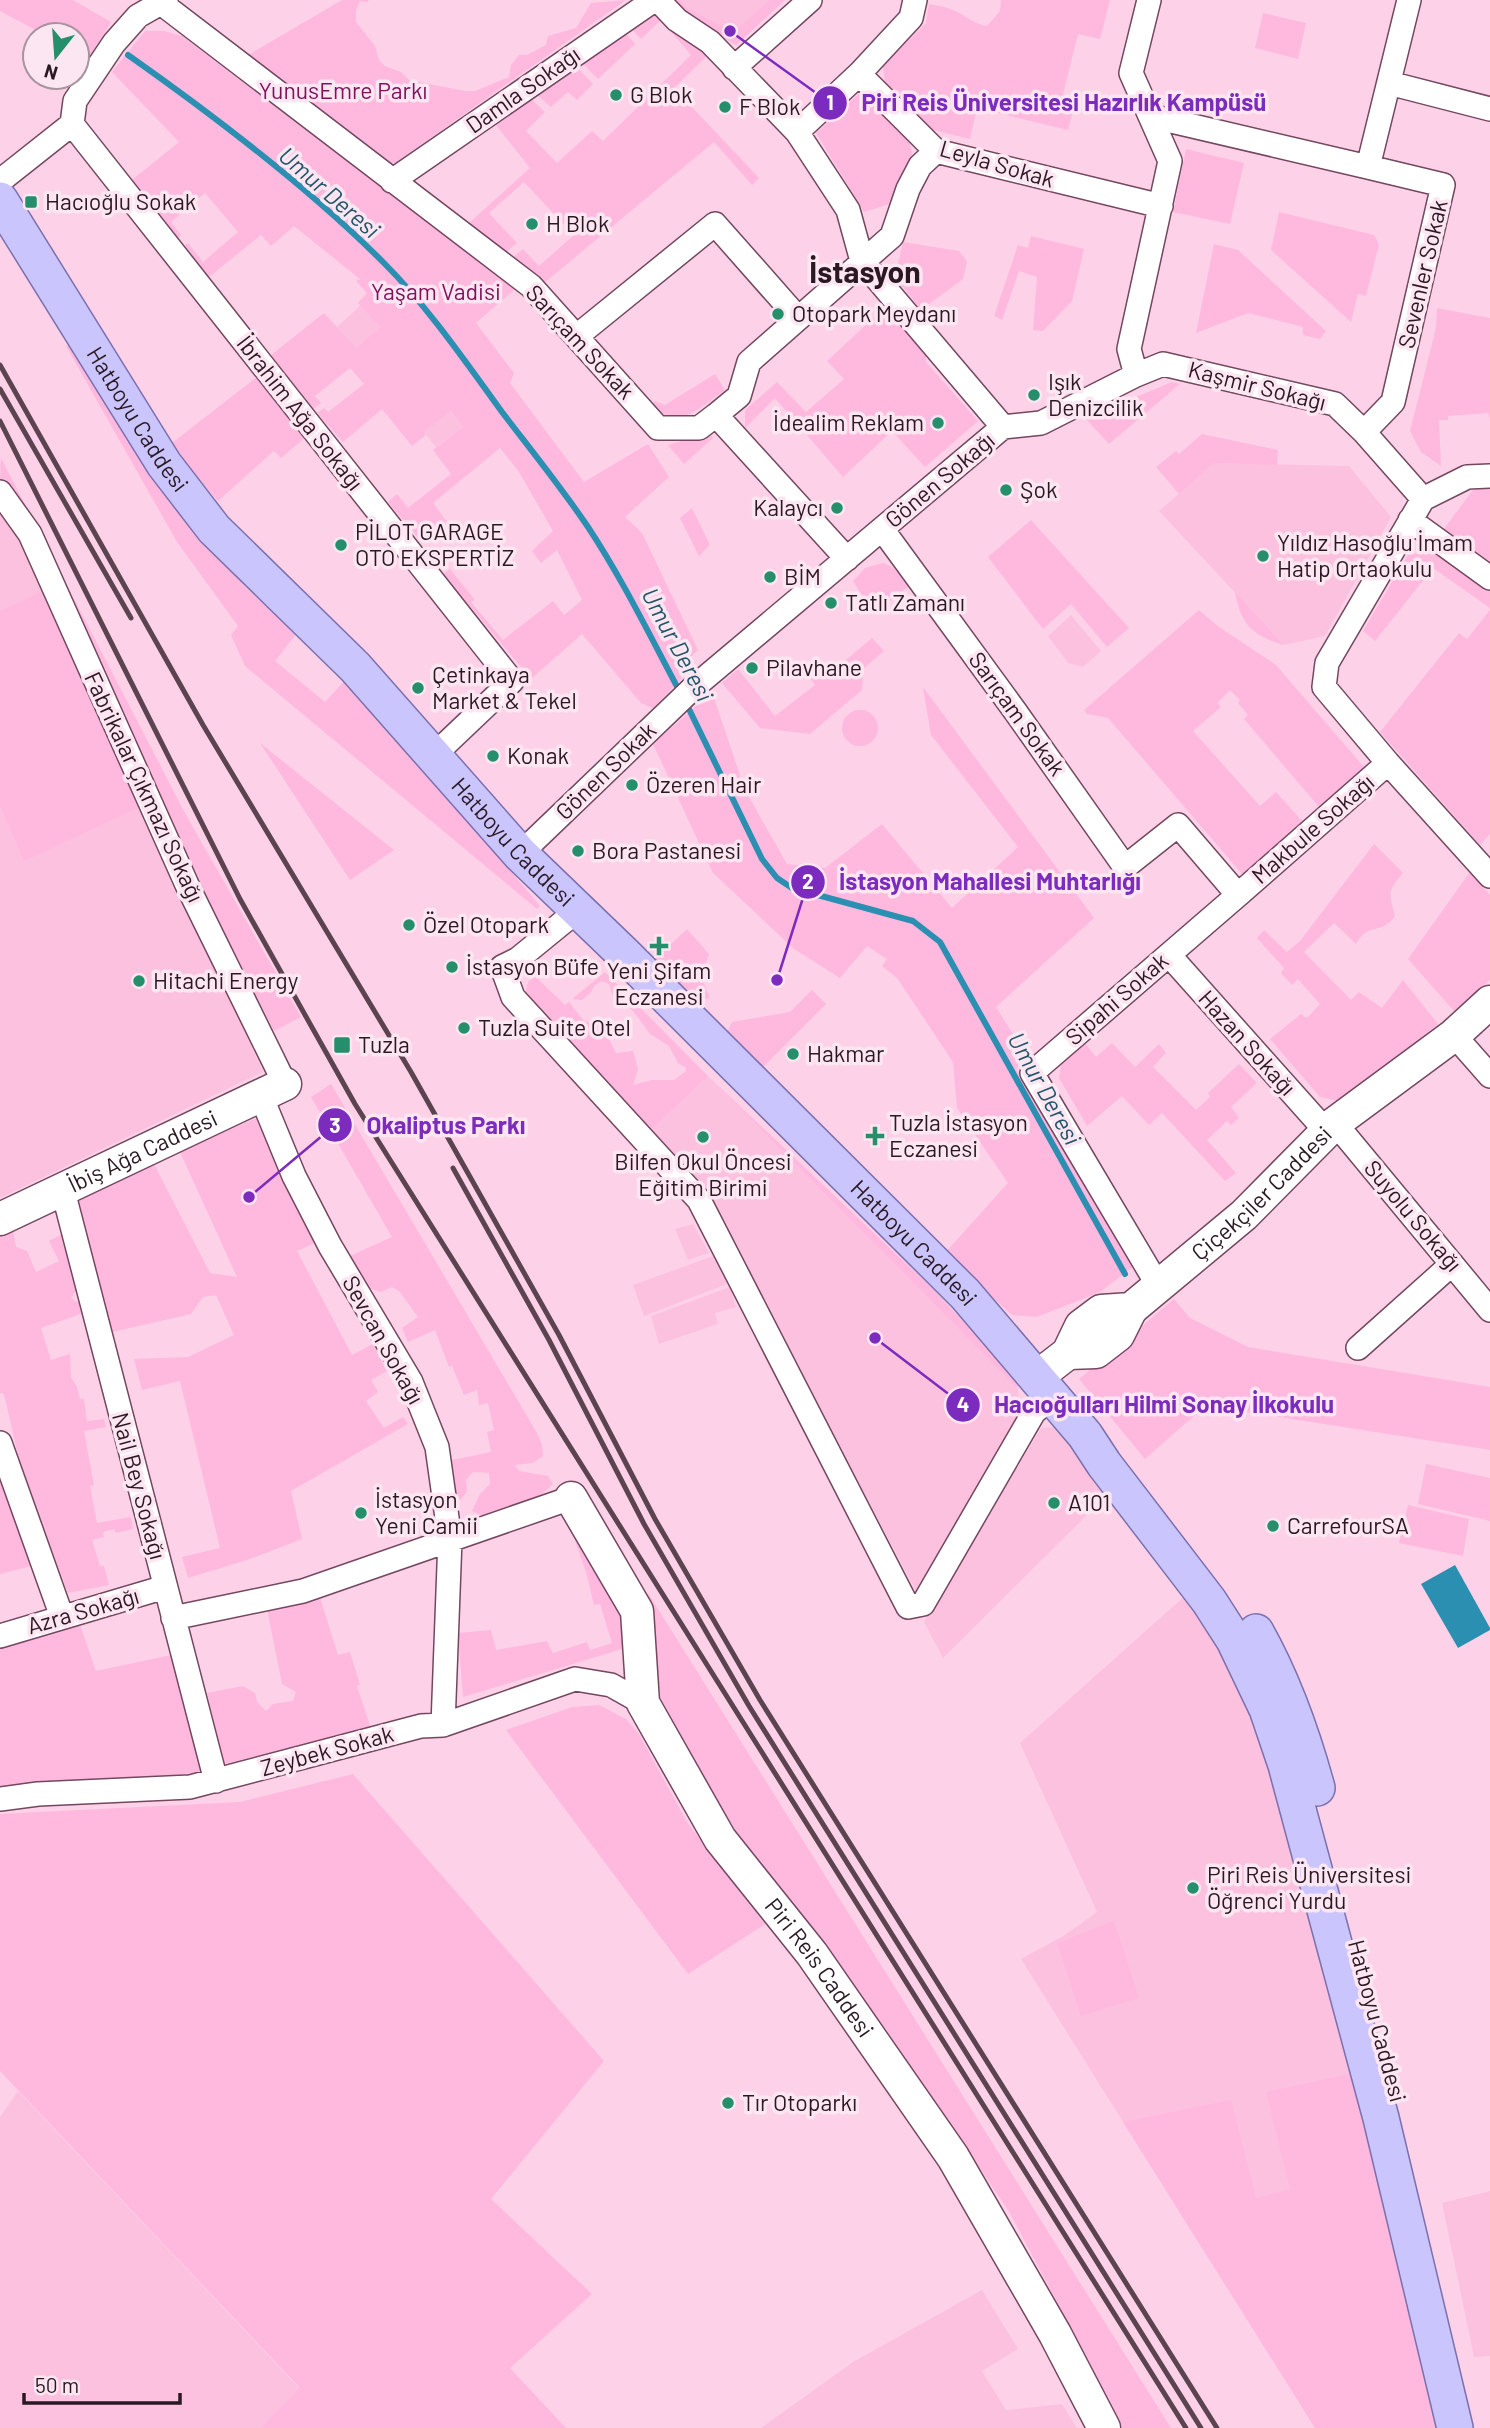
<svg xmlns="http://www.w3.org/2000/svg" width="1490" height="2428" font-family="Barlow,sans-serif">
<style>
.built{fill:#fdc1e0}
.green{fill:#ffb8de}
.water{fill:#2a8fb1}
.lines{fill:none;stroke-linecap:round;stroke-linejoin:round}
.stream{stroke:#2a8fb1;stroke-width:6}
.street-casing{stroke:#73475f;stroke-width:26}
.secondary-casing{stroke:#73475f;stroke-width:35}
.primary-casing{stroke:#7b70ae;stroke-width:38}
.street{stroke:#fff;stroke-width:23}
.secondary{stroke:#fff;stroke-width:32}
.primary{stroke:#cac5fc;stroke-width:35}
.rail{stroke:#5b4350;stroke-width:5}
.poi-dot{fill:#258e6b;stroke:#fce6f1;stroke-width:2.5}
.labels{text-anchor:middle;stroke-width:7;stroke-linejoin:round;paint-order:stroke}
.street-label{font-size:23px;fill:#2a1822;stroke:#fce6f1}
.park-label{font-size:23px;fill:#80125b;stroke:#fce6f1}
.poi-label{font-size:23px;fill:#2a1822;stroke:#fce6f1;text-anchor:start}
.water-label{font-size:24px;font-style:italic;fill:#215569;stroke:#fce6f1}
.district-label{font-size:30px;font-weight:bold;fill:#2a1822;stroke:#fce6f1}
.leader{fill:none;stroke:#7b2cbf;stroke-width:2.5}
.callout-dot{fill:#7b2cbf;stroke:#fce6f1;stroke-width:2.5}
.mark-label{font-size:21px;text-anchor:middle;font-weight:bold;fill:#fff}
.callout-label{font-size:24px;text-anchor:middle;font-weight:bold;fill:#7b2cbf;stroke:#fce6f1;stroke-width:7;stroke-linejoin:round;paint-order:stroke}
</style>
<rect width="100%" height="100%" fill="#fdd2e8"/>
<path class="built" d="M667 0H785L736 45Z
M361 305 380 327 355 349 337 327Z
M450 410 463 427 436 447 424 432Z
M1214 463 1349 466 1391 517 1325 636 1284 645 1159 511Z
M0 509 24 537 263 1072 0 1198Z
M1071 615 1101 651 1083 667 1068 663 1048 636Z
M708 1076 1018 1389 1020 1415 917 1593 708 1197 650 1131Z
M693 1224 709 1253 688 1260 675 1229Z
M716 1255 727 1284 644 1316 633 1285Z
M730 1287 736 1307 715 1313 718 1324 659 1344 651 1316Z
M1055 1427 1109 1493 943 1658 924 1622 1041 1428Z
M1186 1595 1217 1635 1258 1727 1383 2196 1209 2259 1021 1959 1065 1935 1097 1912 1020 1743Z
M18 2091 300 2389 260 2428H0V2117Z
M1490 2191V2356L1474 2357 1442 2203Z
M982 2290 1018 2349 982 2371 1006 2410 1062 2404 1077 2428H761L853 2362Z"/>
<path class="green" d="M0 0H73L111 22 88 59 77 52V35H45L0 11Z
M342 0H369L367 2 360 1 356 10V22L375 46 379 60 385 66 401 72 409 80 465 91H475L509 77 511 65 519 55H527L546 45 548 36 576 28 591 3 626 0 395 163H388L248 55Z
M667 0H680L688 9 734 32 770 0H785L736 45 683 17Z
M1001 0H1110L1100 39 1078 34 1063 94 1076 98 1068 130 977 108 970 139 933 130 885 83 883 66 926 23 929 4C939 6 948 7 957 12 968 17 974 24 987 26L1000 11Z
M654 9 709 54 674 88 759 178 752 185 714 142 543 284 512 258 523 249 539 266 574 235 524 182 489 213 517 243 506 252 469 223 530 168 496 125 531 99 545 112 526 131 557 163 592 131 603 141 691 55 661 20 641 39 630 27Z
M1263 13 1306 23 1298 59 1255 48Z
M145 31H164L182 36 515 289 476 323 514 373 510 383 584 482 648 444 669 477 625 517 642 533 698 650 684 663 681 679 653 708 641 703 582 634 531 679 443 574 450 569 475 600 471 602 503 640 553 601 564 615 582 600 557 550 541 563 532 551 553 531 519 472 500 448 433 503 447 522 421 541 388 502 397 494 408 508 451 474 433 450 463 427 451 411 424 432 426 435 412 446 382 409 343 442 317 413 324 408 328 412 364 384 350 368 315 396 321 403 313 409 271 355 324 313 356 348 380 327 358 303 367 293 356 281 360 279 294 226 271 246 261 235 204 281 180 250 188 243 203 262 238 232 205 193 171 222 181 235 173 242 127 184 179 142 112 72Z
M624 31 635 44 598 79 581 62Z
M576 66 593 84 577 100 568 92 551 107 537 95Z
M863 90C878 105 912 132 912 154 912 171 897 189 889 204L864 212 816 133Z
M1186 149 1244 163 1230 224 1173 212Z
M1279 212 1374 235 1379 244 1366 296 1358 294 1351 322 1271 250Z
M1031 236 1084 249 1072 301 1043 331 1033 330 1037 277 1019 271 1002 320 994 316 1018 245 1028 248Z
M903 242 959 251 967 261 963 279 921 310 895 277Z
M1214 244 1238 250 1326 331 1320 339 1303 335V327L1248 313 1196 333Z
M887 305 926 350V362L978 421 925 467 892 431 843 477 775 398 745 428V410L777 382 806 412 844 379 827 361Z
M1437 308 1490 318V418L1488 413 1448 416V420H1439L1441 466 1421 452 1410 431 1436 328Z
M72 344 169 502 247 589 297 633 275 661 325 702 348 677 540 906 537 909 245 666 231 635 238 626 177 542 66 346Z
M715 374 725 390C699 408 679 432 651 405L655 401 665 405Z
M257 377 307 436 281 458 274 451 218 501 181 458 172 443Z
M1172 382 1180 384 1109 444 1085 418Z
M709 433 713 438 684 464 668 445Z
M1202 434 1278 450 1277 465 1214 463 1179 494 1156 467 1176 451 1179 454Z
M1 458 186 815 301 1017 274 1031 154 796 0 482Z
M1490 488V568L1441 533 1473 490Z
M692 508 710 545 699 556 680 518Z
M1031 520 1129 628 1107 647 1071 604 1043 629 988 557Z
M1431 550 1490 591V608L1433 568 1375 641 1363 631 1408 555Z
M883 563 893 567 910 585 874 614 853 581 865 568Z
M47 589 144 805 24 861 0 806V611Z
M1235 592 1284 645C1253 636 1241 625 1235 592Z
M1199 610 1219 627 1276 665 1364 767 1319 807 1244 719 1248 715 1238 703 1240 700 1230 690 1217 703 1221 707 1193 731 1260 806 1276 792 1303 822 1243 875 1108 718 1087 714 1084 710Z
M1490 610V834L1480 845 1380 732 1459 633 1467 639Z
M872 638 884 651 863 669 862 690 810 734 760 728 722 683 738 669 775 716 815 685 810 678 827 665 833 671Z
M923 687 1094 918 996 1007 1029 1060 1016 1069 1134 1266 1100 1292 1037 1317 1012 1315 944 1254 1008 1183 957 1108 953 1062 897 978 882 966 887 959 867 946 840 978 794 949 713 873 653 744 712 692 745 790 787 864 825 868 882 824 952 908 1018 847 931 735Z
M842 728a18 18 0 1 1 36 0a18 18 0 1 1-36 0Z
M260 743 394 850 350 880Z
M1374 844 1403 873C1387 891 1389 893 1395 916 1381 936 1369 921 1356 944L1334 923 1304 952 1351 1000 1359 992 1382 1008 1403 980 1438 1024 1343 1102 1320 1097 1270 1039 1301 1014 1307 1018 1320 1004 1298 979 1292 985 1281 973 1284 968 1257 938 1264 930 1287 952 1300 941Z
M1470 872 1490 895V980L1454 1011 1408 959Z
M687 929 709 954 701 976 710 998 690 1002 650 964Z
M542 971 539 980 565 1005 569 1002 584 1021C612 1028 604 1032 616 1053L633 1051 638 1069 633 1085 652 1080H674L686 1071V1068L678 1063 669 1046 650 1034 634 1012 627 1005 620 1003 612 994 609 984 602 981 595 985 591 992 582 1000 572 999 605 972 708 1076 933 1289 1016 1378 1018 1389 708 1076 650 1131 586 1064 529 996 526 991 528 982Z
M812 990 826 1004 759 1071 725 1037 732 1022 790 1012Z
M1085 1043 1096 1057 1112 1043 1135 1067 1159 1044 1166 1053 1153 1067 1196 1110 1210 1097 1208 1093 1239 1064 1257 1083 1231 1107 1239 1118 1231 1125 1227 1121 1207 1140 1236 1173 1225 1181 1162 1113 1149 1125 1122 1096 1087 1126 1059 1078 1061 1065Z
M331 1084 537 1433 542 1445 543 1456 533 1463 515 1465 519 1471 548 1476 553 1484 541 1495 483 1516 472 1511 480 1494 490 1484 489 1473 473 1472 466 1480 467 1492 455 1506 447 1461 491 1452 487 1432 494 1430 488 1403 479 1405 477 1390 464 1395 452 1366 449 1367 435 1330 408 1342 402 1328 418 1317 400 1292 392 1287 381 1292 368 1288 350 1256 392 1237 311 1097Z
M259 1117 317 1242 297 1251 352 1355 373 1344 387 1371 371 1380 378 1392 366 1401 384 1428 403 1417 408 1424 291 1491 302 1539 250 1559 188 1578 182 1557 220 1548 180 1381 142 1390 134 1359 188 1357 234 1335 216 1295 203 1297 191 1314 108 1333 78 1200 153 1162 210 1273 237 1277 180 1152Z
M13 1230 16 1247 27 1251 36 1272 59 1261 49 1241 66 1232 78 1288 71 1298 79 1303 81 1314 41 1328 51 1360 70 1354 71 1377 77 1387 80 1399H84L87 1421 104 1419 106 1427 84 1431 94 1485 90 1486 97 1523 131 1517 133 1529 116 1533 114 1529 103 1532 104 1537 92 1540 100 1566H104L109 1585 68 1593 21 1468 4 1394 0 1393V1236Z
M1174 1299 1190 1318 1248 1347 1490 1387V1450L1228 1409 1195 1415 1145 1459 1079 1379Z
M1426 1464 1490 1478V1521L1418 1504Z
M0 1465 35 1565 0 1574Z
M1408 1505 1469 1519 1463 1556 1399 1543Z
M564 1509 632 1635 629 1647 463 1697 458 1633 491 1630 496 1650 547 1641 553 1653 587 1642 590 1650 612 1643 600 1604 594 1605 586 1572Z
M648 1593 1171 2428H1123L1010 2213 886 2029 729 1828 679 1746 661 1701Z
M319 1594 338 1655 350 1652 360 1685 357 1686 371 1728 224 1764 207 1693 243 1686 255 1693 257 1702 266 1711 273 1704 293 1701 296 1692 282 1684 266 1604Z
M78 1619 96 1671 171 1655 203 1772 0 1792V1643Z
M599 1705 626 1719 639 1734 687 1822 765 1924 688 1974 506 1730 572 1707Z
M353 1774 604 2061 491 2199 592 2294 510 2368 566 2428H260L300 2388 0 2071V1814L240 1802Z
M1114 1921 1139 1998 1081 2016 1057 1943Z
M1350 2074 1442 2428H1315L1123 2122 1231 2100 1256 2198 1290 2189 1266 2092Z"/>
<path class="water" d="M1455 1565 1490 1628V1630L1458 1648 1421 1584Z"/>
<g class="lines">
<path class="stream" d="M128 55C216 117 307 186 383 262 428 307 465 361 502 412 531 450 561 487 588 527 623 580 651 638 681 694
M686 703 762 859 777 878 792 888 913 921 940 942 1125 1274"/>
<g class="street-casing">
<path id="street" d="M658 0 677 20 710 42 797 132 848 210 862 261 1003 427
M161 3 531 286 658 428H699L716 415 847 559
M734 68 810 0
M859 74 936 151 1161 206
M1389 83 1490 109
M1150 116 1368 167
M72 124 512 681 433 756
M797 132 859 74 911 18 915 0
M0 181 72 124 75 101 114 43 138 16 166 0
M392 181 654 0
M577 336 715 224 798 318
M1136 375 1163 364 1335 404 1364 432 1423 499
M716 415 739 396 749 362 892 236 908 189 920 166 936 151
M1364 432 1393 402 1443 185 1368 167 1409 0
M1490 476 1467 477 1423 499 1327 663 1324 687 1388 763 1490 876
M0 492 30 534 188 887 285 1084
M1410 520 1490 578
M882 529 1015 711 1125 867 1178 825 1238 895 1032 1073 1159 1287
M520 854 693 688 1003 427 1041 423 1136 375 1129 349 1170 161 1131 73 1149 0
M1238 895 1388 763
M578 910 518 959 502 967 513 997 699 1200 908 1607 923 1604 1034 1412 1053 1397
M1169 955 1326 1131
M1454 1035 1490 1076
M261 1096 294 1176 330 1246 411 1382 437 1447 450 1539 443 1725
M1335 1123 1490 1310
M63 1191 216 1781
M1358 1348 1452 1264
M0 1443 62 1617
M173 1618 303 1591 571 1498
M0 1636 165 1587
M0 1799 38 1794 190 1787 421 1726 443 1725 575 1679 611 1685 643 1703"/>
</g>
<g class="secondary-casing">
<g id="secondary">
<path id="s1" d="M0 1219 285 1084"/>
<path d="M1068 1353 1096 1352 1118 1335 1131 1309"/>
<path id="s2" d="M1037 1377 1068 1353 1081 1326 1101 1311 1131 1309 1244 1215 1335 1123 1454 1035 1490 1002"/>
<path id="s3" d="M571 1498 637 1611 643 1703 720 1839 812 1954 953 2157 1055 2334 1104 2428"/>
</g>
</g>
<g class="primary-casing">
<g id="primary">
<path id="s4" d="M0 200 164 464 214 529 355 667 520 854 625 955 965 1294 1085 1435 1104 1464 1209 1601 1234 1640 1267 1709 1286 1765 1381 2118 1455 2428"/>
<path d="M1256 1632C1284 1682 1302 1733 1317 1788"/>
</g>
</g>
<use href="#street" class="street"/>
<use href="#secondary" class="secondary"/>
<use href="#primary" class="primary"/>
<path class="rail" d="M0 365 203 725 411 1072 559 1335 655 1519 760 1700 1217 2428
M0 389 131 618
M0 421 240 899 355 1104 1186 2428
M453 1168 549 1340 644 1524 749 1706 1201 2428"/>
</g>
<g class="poi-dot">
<circle cx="616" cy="95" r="7"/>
<circle cx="725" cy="107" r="7"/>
<rect x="24" y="195" width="14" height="14" rx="3.5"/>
<circle cx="532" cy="224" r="7"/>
<circle cx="778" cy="314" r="7"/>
<circle cx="1034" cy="395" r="7"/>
<circle cx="938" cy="423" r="7"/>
<circle cx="1006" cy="490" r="7"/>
<circle cx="837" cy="508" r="7"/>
<circle cx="341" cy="545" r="7"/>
<circle cx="1263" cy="556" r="7"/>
<circle cx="770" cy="577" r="7"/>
<circle cx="831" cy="603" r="7"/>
<circle cx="752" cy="668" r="7"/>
<circle cx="418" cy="688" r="7"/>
<circle cx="493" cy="756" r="7"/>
<circle cx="632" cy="785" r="7"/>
<circle cx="578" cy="851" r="7"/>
<circle cx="409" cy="925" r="7"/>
<path d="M655.5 935.5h7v7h7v7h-7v7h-7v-7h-7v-7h7z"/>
<circle cx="452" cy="967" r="7"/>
<circle cx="139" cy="981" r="7"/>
<circle cx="464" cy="1028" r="7"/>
<rect x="333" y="1036" width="18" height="18" rx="3.5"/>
<circle cx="793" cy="1054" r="7"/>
<path d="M871.5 1125.5h7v7h7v7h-7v7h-7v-7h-7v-7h7z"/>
<circle cx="703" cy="1137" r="7"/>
<circle cx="1054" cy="1503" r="7"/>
<circle cx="361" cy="1513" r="7"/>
<circle cx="1273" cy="1526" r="7"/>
<circle cx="1193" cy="1888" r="7"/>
<circle cx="728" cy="2103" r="7"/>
</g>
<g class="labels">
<g class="street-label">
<text transform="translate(523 90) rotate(-35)" y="8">Damla Sokağı</text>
<text transform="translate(997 164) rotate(16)" y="8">Leyla Sokak</text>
<text transform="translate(1423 274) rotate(-77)" y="8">Sevenler Sokak</text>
<text transform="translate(580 342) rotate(47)" y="8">Sarıçam Sokak</text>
<text transform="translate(1257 386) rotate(14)" y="8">Kaşmir Sokağı</text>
<text transform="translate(300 413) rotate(52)" y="8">İbrahim Ağa Sokağı</text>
<text dy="8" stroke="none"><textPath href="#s4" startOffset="259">Hatboyu Caddesi</textPath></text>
<text transform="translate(940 480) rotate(-40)" y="8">Gönen Sokağı</text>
<text transform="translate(1017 714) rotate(54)" y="8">Sarıçam Sokak</text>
<text transform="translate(606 771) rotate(-44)" y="8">Gönen Sokak</text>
<text transform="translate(144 787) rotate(65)" y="8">Fabrikalar Çıkmazı Sokağı</text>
<text transform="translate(1313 829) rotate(-41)" y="8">Makbule Sokağı</text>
<text dy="8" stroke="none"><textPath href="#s4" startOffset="826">Hatboyu Caddesi</textPath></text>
<text transform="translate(1117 999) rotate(-41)" y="8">Sipahi Sokak</text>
<text transform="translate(1247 1043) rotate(48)" y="8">Hazan Sokağı</text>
<text dy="8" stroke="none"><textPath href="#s1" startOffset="158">İbiş Ağa Caddesi</textPath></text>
<text dy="8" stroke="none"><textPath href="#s2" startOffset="299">Çiçekçiler Caddesi</textPath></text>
<text transform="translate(1413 1216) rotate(50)" y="8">Suyolu Sokağı</text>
<text dy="8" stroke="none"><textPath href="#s4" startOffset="1393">Hatboyu Caddesi</textPath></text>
<text transform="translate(383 1340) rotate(61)" y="8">Sevcan Sokağı</text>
<text transform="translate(139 1486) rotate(75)" y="8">Nail Bey Sokağı</text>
<text transform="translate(83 1611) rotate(-16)" y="8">Azra Sokağı</text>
<text transform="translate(327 1751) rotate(-15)" y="8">Zeybek Sokak</text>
<text dy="8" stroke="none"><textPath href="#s3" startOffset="542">Piri Reis Caddesi</textPath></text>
<text transform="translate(1377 2021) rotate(75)" y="8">Hatboyu Caddesi</text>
</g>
<g class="park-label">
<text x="343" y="99">YunusEmre Parkı</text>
<text x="436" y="300">Yaşam Vadisi</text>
</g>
<g class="poi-label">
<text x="630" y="103">G Blok</text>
<text x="739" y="115">F Blok</text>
<text x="45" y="210">Hacıoğlu Sokak</text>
<text x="546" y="232">H Blok</text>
<text x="792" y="322">Otopark Meydanı</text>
<text x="1048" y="390">Işık<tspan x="1048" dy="26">Denizcilik</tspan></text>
<text x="924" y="431" text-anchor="end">İdealim Reklam</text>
<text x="1020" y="498">Şok</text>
<text x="823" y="516" text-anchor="end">Kalaycı</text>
<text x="355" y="540">PİLOT GARAGE<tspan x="355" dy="26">OTO EKSPERTİZ</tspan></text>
<text x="1277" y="551">Yıldız Hasoğlu İmam<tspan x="1277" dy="26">Hatip Ortaokulu</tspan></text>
<text x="784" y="585">BİM</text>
<text x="845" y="611">Tatlı Zamanı</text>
<text x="766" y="676">Pilavhane</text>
<text x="432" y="683">Çetinkaya<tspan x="432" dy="26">Market &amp; Tekel</tspan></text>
<text x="507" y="764">Konak</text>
<text x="646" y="793">Özeren Hair</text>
<text x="592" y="859">Bora Pastanesi</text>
<text x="423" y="933">Özel Otopark</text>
<text x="466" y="975">İstasyon Büfe</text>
<text x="659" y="979" text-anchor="middle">Yeni Şifam<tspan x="659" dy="26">Eczanesi</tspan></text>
<text x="153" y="989">Hitachi Energy</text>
<text x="478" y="1036">Tuzla Suite Otel</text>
<text x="358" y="1053">Tuzla</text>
<text x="807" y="1062">Hakmar</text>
<text x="889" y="1131">Tuzla İstasyon<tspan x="889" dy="26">Eczanesi</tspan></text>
<text x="703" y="1170" text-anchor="middle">Bilfen Okul Öncesi<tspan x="703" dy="26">Eğitim Birimi</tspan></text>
<text x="375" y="1508">İstasyon<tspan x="375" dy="26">Yeni Camii</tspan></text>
<text x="1068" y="1511">A101</text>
<text x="1287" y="1534">CarrefourSA</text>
<text x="1207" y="1883">Piri Reis Üniversitesi<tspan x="1207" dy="26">Öğrenci Yurdu</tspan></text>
<text x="742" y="2111">Tır Otoparkı</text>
</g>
<g class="water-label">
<text transform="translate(329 193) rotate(41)" y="8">Umur Deresi</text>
<text transform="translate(677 645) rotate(62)" y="8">Umur Deresi</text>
<text transform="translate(1044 1089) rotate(61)" y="8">Umur Deresi</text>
</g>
<g class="district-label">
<text x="865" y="283">İstasyon</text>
</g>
</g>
<path class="leader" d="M730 31L830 103M777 980L808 882M249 1197L335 1125M875 1338L963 1405"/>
<g class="callout-dot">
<circle cx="730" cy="31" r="7"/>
<circle cx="777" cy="980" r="7"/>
<circle cx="249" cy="1197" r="7"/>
<circle cx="875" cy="1338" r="7"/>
<circle cx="830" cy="103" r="18"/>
<circle cx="808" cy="882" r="18"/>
<circle cx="335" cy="1125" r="18"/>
<circle cx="963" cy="1405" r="18"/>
</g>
<g class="mark-label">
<text x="830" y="110">1</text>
<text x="808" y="889">2</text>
<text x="335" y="1133">3</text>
<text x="963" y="1412">4</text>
</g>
<g class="callout-label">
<text x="1064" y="111">Piri Reis Üniversitesi Hazırlık Kampüsü</text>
<text x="990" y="890">İstasyon Mahallesi Muhtarlığı</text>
<text x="446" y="1134">Okaliptus Parkı</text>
<text x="1164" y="1413">Hacıoğulları Hilmi Sonay İlkokulu</text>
</g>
<g transform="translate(56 56) rotate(197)"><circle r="33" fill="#fce6f1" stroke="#a8949e" stroke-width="2"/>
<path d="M0-5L12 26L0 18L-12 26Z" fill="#258e6b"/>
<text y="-10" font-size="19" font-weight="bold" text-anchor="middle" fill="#2a1822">N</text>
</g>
<path d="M24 2393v10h156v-10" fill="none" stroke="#2a1822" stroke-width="3.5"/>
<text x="35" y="2393" font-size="21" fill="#2a1822" stroke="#fce6f1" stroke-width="5" paint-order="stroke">50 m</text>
</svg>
